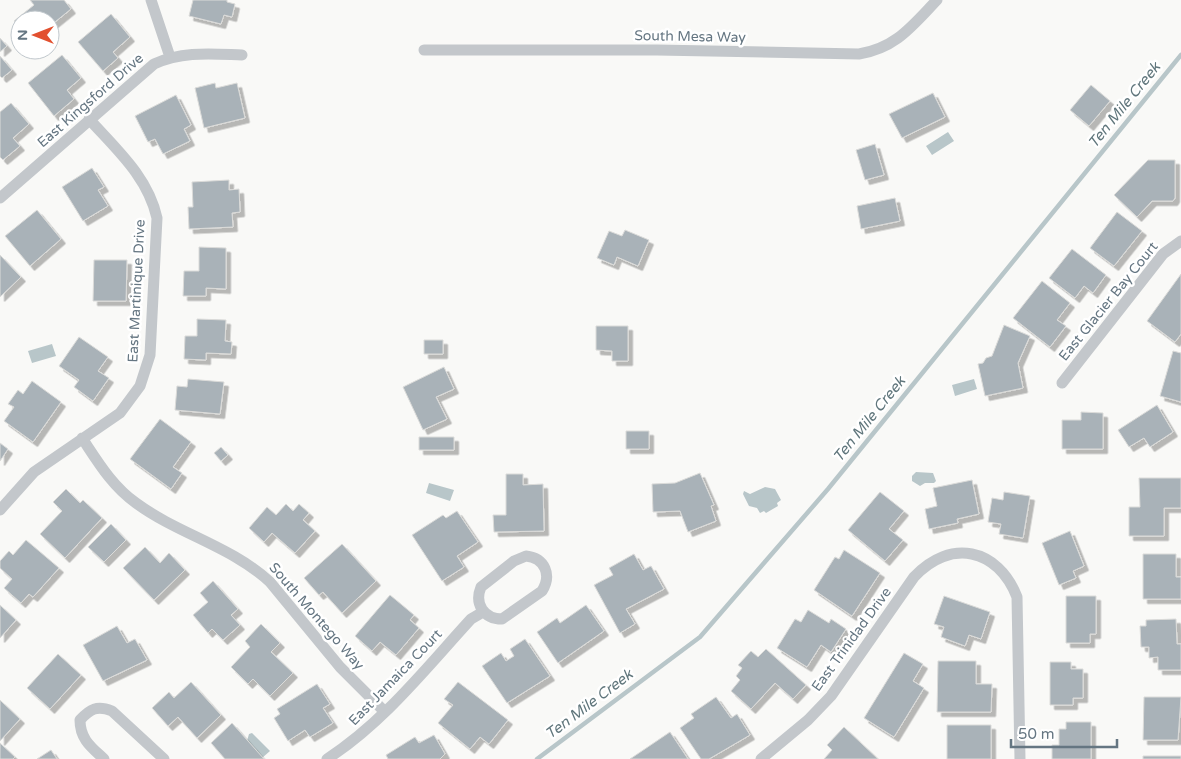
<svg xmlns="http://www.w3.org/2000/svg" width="1181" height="759" font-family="'Varela Round',sans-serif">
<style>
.water{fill:#b8c6c9}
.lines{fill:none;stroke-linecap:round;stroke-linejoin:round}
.stream{stroke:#b8c6c9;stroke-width:4.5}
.building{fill:#a9b2b8;stroke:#dbdbd9;filter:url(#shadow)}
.street{stroke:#c3c7cb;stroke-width:11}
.labels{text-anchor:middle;stroke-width:5;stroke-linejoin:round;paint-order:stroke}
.street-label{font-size:14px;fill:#657682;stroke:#fff}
.water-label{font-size:15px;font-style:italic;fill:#60767c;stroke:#fff}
</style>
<defs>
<filter id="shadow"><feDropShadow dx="4.5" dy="4.5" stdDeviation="0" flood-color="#0004"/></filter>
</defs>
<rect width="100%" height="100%" fill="#f9f9f7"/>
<path class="water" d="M948 132 954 141 932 155 926 146Z
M52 344 56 356 32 363 28 351Z
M974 379 977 389 955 396 952 385Z
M916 472 933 473 936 481 934 483H925L920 486 912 481V476Z
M429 483 454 490 450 501 426 493Z
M765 487 775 489 781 500 777 503 778 506 766 513 764 511 760 513 757 508 749 506 743 494 744 491 750 494Z
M252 733 270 751 262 758 247 741 249 734Z"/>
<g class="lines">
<path class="stream" d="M537 759 700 637 828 489 1181 55"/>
</g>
<path class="building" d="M30 0H64L71 9 50 26V20H20V28L14 21 34 5Z
M193 0H227V2L235 4 232 17 224 15 221 24 189 16Z
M111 14 130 37 113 52 118 58 103 71 78 42Z
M0 38 7 46 0 52Z
M62 55 81 78 67 90 74 99 54 116 28 83Z
M0 56 12 70 2 78 0 76Z
M215 83 216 88 237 83 245 118 204 128 195 88Z
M1091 85 1110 101 1089 126 1070 110Z
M933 93 945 117 902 138 889 114Z
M176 95 191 125 184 129 190 141 163 154 155 139 148 142 135 116Z
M11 103 29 124 13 138 20 146 3 160 0 157V112Z
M875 144 884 175 865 180 856 150Z
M1148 160H1175V198L1173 201H1152L1137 217 1114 195Z
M92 168 104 187 98 190 108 206 83 221 62 187Z
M229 180V190L239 189 240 212 232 213 233 227 189 229 188 207H193L192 182Z
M895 198 900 221 861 229 857 206Z
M37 210 61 239 30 266 5 236Z
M1117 212 1142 231 1114 266 1090 248Z
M625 230 649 240 638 266 617 257 614 265 597 258 609 231 622 236Z
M199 247 226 248V289L206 288V296H183L184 271H199Z
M1072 249 1106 275 1093 293 1084 286 1075 298 1049 278Z
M0 255 21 277 0 297Z
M94 260H127L126 301H93Z
M1181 274V334L1175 342 1147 321Z
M1042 281 1070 303 1057 320 1066 326 1050 347 1013 318Z
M197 319 226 320 225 341 232 342 231 354 206 353V360L184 359 185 336H197Z
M1004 325 1030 336 1018 363 1023 388 985 396 978 364 983 363 986 358 992 356Z
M596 326H628V361H612V351L596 350Z
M79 337 108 357 98 371 109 378 93 401 74 387 79 380 59 366Z
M424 340H443V354H424Z
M1173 351 1181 353V402L1160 396Z
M444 367 454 389 436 397 447 419 423 430 403 387Z
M188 379 224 382 220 414 175 410 177 386 187 387Z
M32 381 61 402 33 442 4 421 14 407 8 404 18 390 23 394Z
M1157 405 1173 432 1150 447 1144 438 1129 447 1118 430Z
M1081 412 1103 413V449H1062V420H1081Z
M160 419 191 442 173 467 182 473 171 489 130 459Z
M626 431H649V449H626Z
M419 437H454V450H419Z
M0 443 8 449 0 461Z
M221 447 228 455 221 461 214 453Z
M700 473 714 505 711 506 716 521 688 532 680 511 653 512 652 484 675 483Z
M506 474H523V485L543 484 544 531 494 532 493 515H506Z
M1139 478H1181V508H1164V536H1129V507H1140Z
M972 480 979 514 957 519 958 523 929 529 925 509 937 506 933 488Z
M66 489 80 503 83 500 102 518 65 558 40 534 62 511 53 502Z
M880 492 904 511 889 529 903 540 885 561 848 530Z
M1004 492 1030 496 1023 538 999 534 1001 524 988 522 992 498 1003 500Z
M286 504 293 511 299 504 309 513 303 520 315 531 295 553 272 533 264 542 249 528 267 507 276 515Z
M457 511 478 542 457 556 464 567 442 581 412 535 443 515 446 518Z
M111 524 126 540 104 562 88 547Z
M1070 531 1084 566 1073 571 1076 578 1059 585 1042 543Z
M26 540 59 568 33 597 29 594 21 603 4 588 12 579 0 568V561L9 551 13 555Z
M342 544 376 581 342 613 323 592 319 595 304 578Z
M145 547 160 563 169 553 185 570 154 600 123 568Z
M844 550 880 573 852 616 814 590 835 557 839 559Z
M634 554 643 570 651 566 664 589 626 609 635 624 620 633 594 585 613 575 609 568Z
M1143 554H1176V577H1181V599H1143Z
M213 581 238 609 231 615 240 625 223 640 212 629 208 633 193 615 208 602 200 593Z
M390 595 414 615 410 620 419 628 396 655 380 642 372 651 355 636Z
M944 596 990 612 981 639 969 635 965 646 941 637 944 627 934 624Z
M1066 596H1096V634H1090V643H1066Z
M0 605 16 620 0 638Z
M586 605 604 631 558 663 537 632 557 618 560 623Z
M808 610 829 623 831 619 846 629 831 652 821 645 807 667 777 648 795 619 801 622Z
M1176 619 1177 644H1181V670H1158V657L1149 658V647H1141L1140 626H1146V620Z
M261 624 280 643 271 652 293 673 270 696 253 679 248 684 231 667 250 647 245 641Z
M117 626 127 643 135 639 147 660 103 681 83 645Z
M525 639 550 676 507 703 482 666 501 653 506 661 514 656 510 649Z
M766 649 806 685 793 699 775 683 751 709 731 691 740 680 736 676 742 668 738 665 751 651 758 657Z
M904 653 923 664 913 681 924 688 894 737 864 718Z
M58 654 81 675 50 709 27 688Z
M938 661H976V684H992L991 712H937Z
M1050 662H1071V669H1083V698H1073V705H1050Z
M191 682 221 715 197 738 178 717 168 726 152 708 169 692 174 698Z
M458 682 508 720 489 744 480 737 470 749 438 723 453 705 444 699Z
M317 684 330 704 323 708 333 723 310 737 305 730 288 741 274 718 280 714 277 709Z
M716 697 731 718 737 714 750 735 709 759H701L680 728 694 718 691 714Z
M1144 697H1181L1178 740H1143Z
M0 700 20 719 0 741Z
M1066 722H1091V759H1052V745H1059V729H1066Z
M232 723 264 759H225L211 743Z
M947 725H991V759H947Z
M844 727 878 759H824L832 750 827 745Z
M670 732 688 759H630Z
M434 735 445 754 440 759H388L386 755 415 737 419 743Z
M0 743 15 757 13 759H0Z
M51 750 57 759H37Z
M1143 756H1181V759H1143Z"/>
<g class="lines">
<path class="street" d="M151 0 170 57
M424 50H657L859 54C896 48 912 26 937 0
M0 198 154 64C183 51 211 54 242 55
M1062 383 1163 254 1181 241
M82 438C98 462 112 486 136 503 178 534 231 546 270 582L340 667 385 712
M0 510 34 472 120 413 140 386 150 355 157 218C148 177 117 150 89 119
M526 556C545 558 552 575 542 591L502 619C484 619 474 604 481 587L514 561Z
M104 759C91 747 80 739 80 720 90 709 97 705 112 711L164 759
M327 759C384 722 426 668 471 619L483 612
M761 759 808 720 831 696 914 577C950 538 998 548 1017 597L1020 759"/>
</g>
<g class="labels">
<g class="street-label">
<text transform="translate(690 36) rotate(1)" y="5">South Mesa Way</text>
<text transform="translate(90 100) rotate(-41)" y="5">East Kingsford Drive</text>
<text transform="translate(136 291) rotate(-87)" y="5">East Martinique Drive</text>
<text transform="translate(1108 301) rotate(-51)" y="5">East Glacier Bay Court</text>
<text transform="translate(317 616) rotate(49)" y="5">South Montego Way</text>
<text transform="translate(851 639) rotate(-54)" y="5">East Trinidad Drive</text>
<text transform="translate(395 677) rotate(-46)" y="5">East Jamaica Court</text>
</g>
<g class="water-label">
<text transform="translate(1124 105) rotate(-51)" y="5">Ten Mile Creek</text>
<text transform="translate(869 419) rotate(-51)" y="5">Ten Mile Creek</text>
<text transform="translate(589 704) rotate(-37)" y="5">Ten Mile Creek</text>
</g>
</g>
<g transform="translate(35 35) rotate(270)"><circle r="24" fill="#ffffff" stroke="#c1c8cd"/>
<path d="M0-4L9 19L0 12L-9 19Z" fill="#e2502f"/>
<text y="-8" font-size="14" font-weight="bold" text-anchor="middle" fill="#657682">N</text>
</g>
<path d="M1011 739v8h106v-8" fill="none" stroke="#657682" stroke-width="2.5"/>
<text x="1018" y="739" font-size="15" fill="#657682" stroke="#ffffff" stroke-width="4" paint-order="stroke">50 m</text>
</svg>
